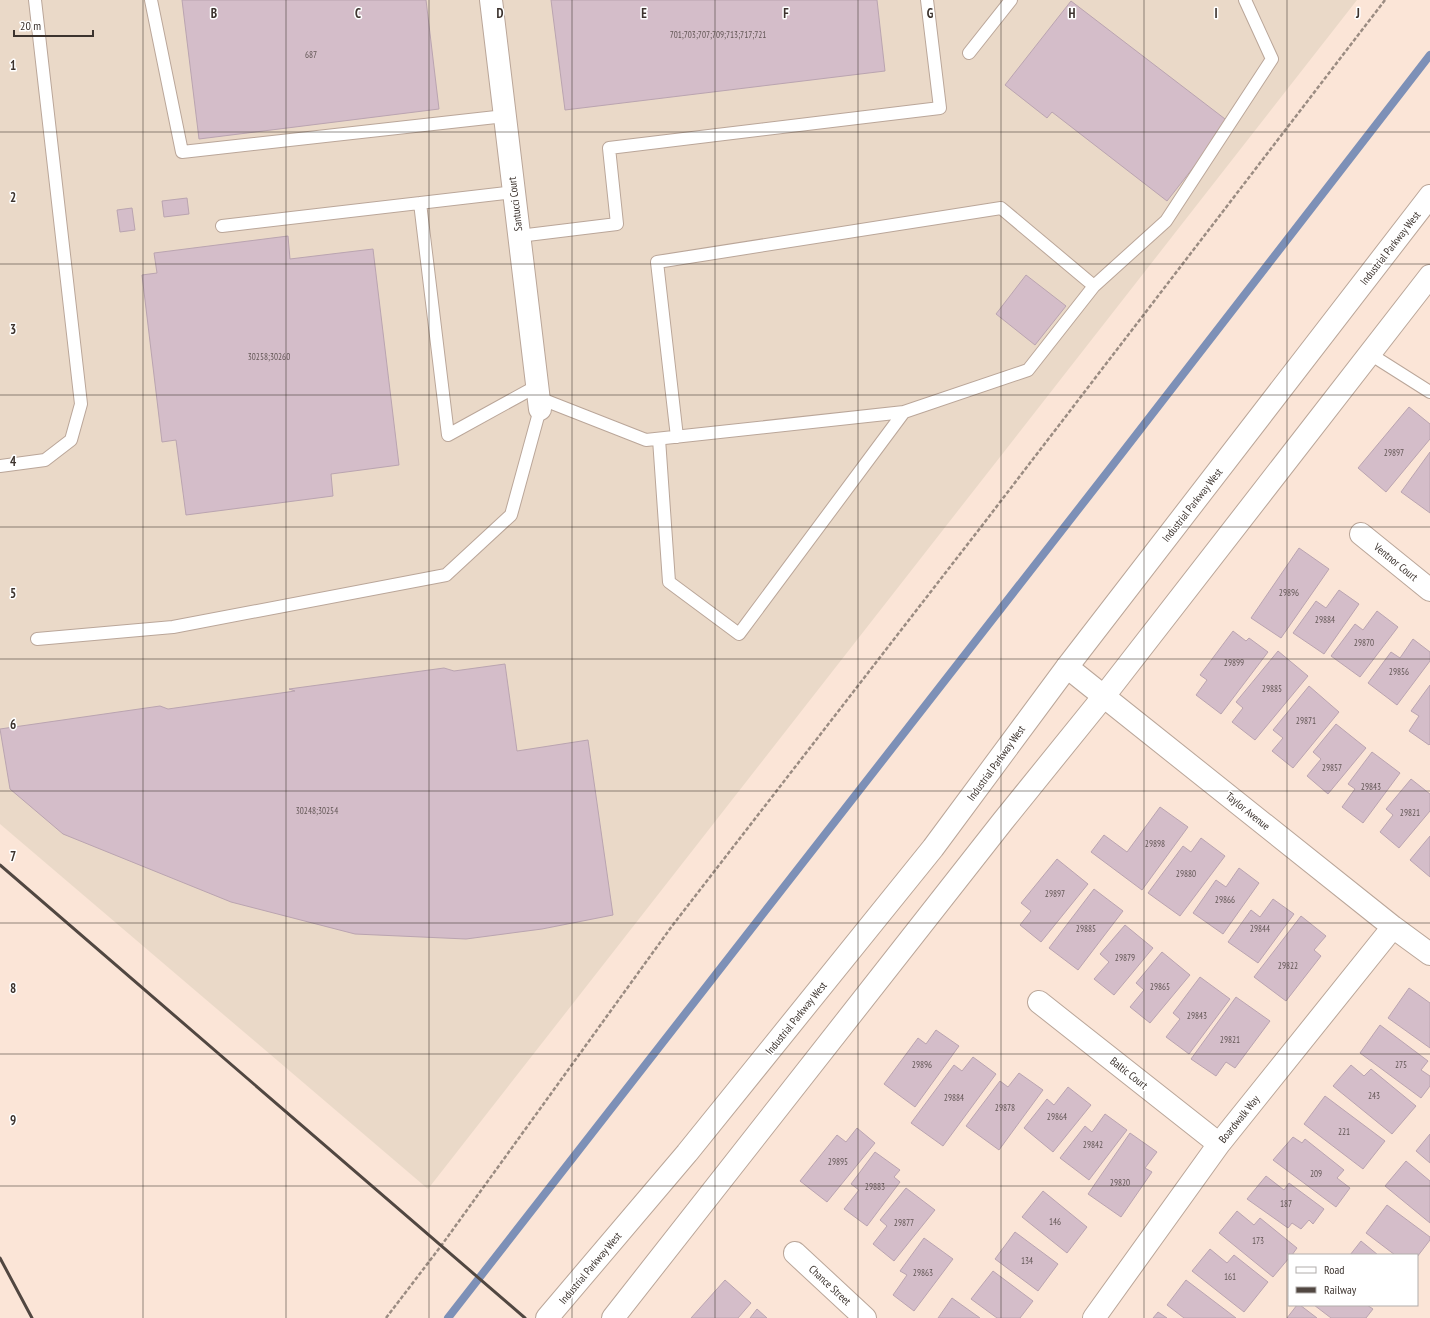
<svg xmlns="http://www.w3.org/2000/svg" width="1430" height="1318" font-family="'PT Sans Narrow',sans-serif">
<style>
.industrial{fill:#ead9c8}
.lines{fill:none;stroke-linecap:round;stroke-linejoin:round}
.stream{stroke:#7d90b7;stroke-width:8}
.building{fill:#d4bdc9;stroke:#baa4b0}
.service-casing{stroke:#baa699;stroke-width:14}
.minor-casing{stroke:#baa699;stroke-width:24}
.secondary-casing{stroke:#baa699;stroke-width:24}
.path{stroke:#9b8c82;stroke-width:2.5;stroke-dasharray:4 2;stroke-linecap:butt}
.service{stroke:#fff;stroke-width:12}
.minor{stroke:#fff;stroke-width:22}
.secondary{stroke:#fff;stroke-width:22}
.rail{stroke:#514741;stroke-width:3}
.grid{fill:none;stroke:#3c332e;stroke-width:1;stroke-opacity:0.55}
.labels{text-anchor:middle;stroke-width:3;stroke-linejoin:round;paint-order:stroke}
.number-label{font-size:9px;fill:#625655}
.street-label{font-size:11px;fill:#3c332e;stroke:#fff}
.grid-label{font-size:13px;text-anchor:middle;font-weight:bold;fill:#3c332e;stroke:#fff;stroke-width:3;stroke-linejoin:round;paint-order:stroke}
</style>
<rect width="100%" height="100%" fill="#fbe5d7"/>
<path class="industrial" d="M0 0H1357L428 1189 0 824Z"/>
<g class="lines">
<path class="stream" d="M448 1318 1105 475 1430 55"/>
</g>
<path class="building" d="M182 0H426L439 109 199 139Z
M551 0H877L885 71 565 110Z
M1071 1 1229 122 1167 201 1052 112 1047 118 1005 85Z
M187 198 189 214 164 217 162 201Z
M132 208 135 230 120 232 117 210Z
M288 236 290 259 373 249 399 465 331 474 333 496 186 515 176 440 162 442 142 275 157 273 154 253Z
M1026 275 1066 306 1035 345 996 314Z
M1409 407 1430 424V439L1386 492 1358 468Z
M1430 452V513L1401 492Z
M1299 548 1329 569 1281 638 1251 618Z
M1339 590 1359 604 1324 654 1293 633 1316 601 1326 608Z
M1377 611 1398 627 1360 677 1331 656 1355 624 1363 630Z
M1233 631 1246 641 1249 638 1268 652 1221 714 1196 695 1207 680 1200 675Z
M1413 639 1430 652V661L1397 705 1368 683 1391 652 1400 658Z
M1278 651 1308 676 1255 740 1232 722 1243 708 1236 702Z
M505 664 517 751 588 740 613 915 542 929 466 939 355 934 231 902 63 834 10 789 0 729 160 706 168 709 295 691 289 689 444 668 454 671Z
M1430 685V744L1429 745 1409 731 1419 716 1411 711Z
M1309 686 1339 712 1293 768 1272 751 1283 738 1273 730Z
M1336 724 1366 748 1328 794 1307 776 1321 759 1313 752Z
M1372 752 1400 773 1363 823 1342 807 1355 789 1348 784Z
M1411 779 1430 794V811L1399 848 1380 832 1393 815 1386 809Z
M1160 807 1188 827 1142 890 1091 852 1104 835 1127 852Z
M1430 836V877L1410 860Z
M1201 838 1225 856 1180 916 1148 893 1183 846 1191 852Z
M1057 859 1088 884 1041 942 1020 925 1031 911 1021 903Z
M1239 868 1259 883 1223 934 1193 913 1216 880 1226 887Z
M1094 889 1123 911 1078 970 1049 948Z
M1273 899 1294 914 1258 963 1228 942 1251 910 1260 917Z
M1301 916 1326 936 1314 950 1321 956 1286 1001 1254 977Z
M1125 925 1153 948 1114 995 1094 979 1109 962 1100 954Z
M1162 952 1190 975 1150 1023 1130 1007 1144 990 1136 983Z
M1200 977 1230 999 1189 1054 1166 1037 1180 1019 1173 1013Z
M1409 988 1430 1003V1048L1388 1018Z
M1236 997 1270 1021 1235 1068 1226 1062 1216 1076 1191 1059Z
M1380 1025 1428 1061 1421 1070 1430 1076V1086L1421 1098 1360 1053Z
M936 1030 959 1046 915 1107 884 1084 918 1038 926 1044Z
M973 1057 996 1074 943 1146 911 1123 954 1065 962 1071Z
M1351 1065 1364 1076 1371 1069 1416 1106 1392 1134 1333 1086Z
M1019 1073 1043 1090 999 1150 966 1126 1000 1081 1008 1087Z
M1068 1087 1091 1105 1053 1152 1024 1128 1047 1099 1054 1105Z
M1325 1096 1385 1141 1363 1169 1304 1124Z
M1105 1114 1127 1130 1089 1180 1060 1158 1085 1126 1092 1132Z
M857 1128 875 1143 827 1202 800 1181 837 1135 846 1142Z
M1130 1133 1157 1152 1145 1168 1152 1172 1121 1217 1088 1194Z
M1430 1134V1163L1416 1151Z
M1293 1137 1302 1143 1305 1139 1344 1170 1337 1178 1350 1188 1336 1207 1273 1160Z
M875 1152 900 1170 894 1177 900 1182 867 1226 844 1209 859 1190 851 1184Z
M1406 1161 1430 1181V1223L1385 1186Z
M1266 1176 1284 1190 1289 1183 1324 1209 1313 1224 1309 1220 1301 1229 1292 1223 1288 1228 1247 1199Z
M906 1188 935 1210 894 1261 873 1244 887 1226 880 1220Z
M1043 1191 1087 1227 1067 1253 1022 1217Z
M1387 1205 1430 1237V1240L1417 1257V1255H1395L1366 1233Z
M1237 1211 1254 1225 1260 1218 1297 1248 1292 1255H1289V1258L1273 1277 1219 1233Z
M1015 1232 1058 1264 1038 1291 995 1259Z
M924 1238 953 1259 914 1311 893 1295 907 1275 900 1271Z
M1361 1241 1378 1255H1350Z
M1210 1249 1227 1263 1234 1255 1268 1282 1244 1312 1192 1271Z
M993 1271 1033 1301 1020 1318H997L971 1299Z
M725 1280 751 1303 738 1318H691Z
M1186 1280 1236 1318H1184L1167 1305Z
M952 1298 980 1318H938Z
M1297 1305H1300L1317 1318H1287Z
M1314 1305H1367L1373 1309 1366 1318H1331Z
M757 1309 767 1318H750Z
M1158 1312 1167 1318H1153Z"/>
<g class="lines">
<g class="service-casing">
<path id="service" d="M151 0 182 152 505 116
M969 53 1011 0
M420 203 448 435 537 386
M222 226 514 192
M519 236 617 224 609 148 940 108 927 0
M1370 354 1430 392
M539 398 646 440 904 412 1028 370 1094 286 1166 221 1272 59 1245 0
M677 437 657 262 1001 208 1094 286
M659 439 669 582 739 634 904 412
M0 466 45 460 71 440 81 404 35 0
M37 639 173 627 446 575 511 515 540 409"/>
</g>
<g class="minor-casing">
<path id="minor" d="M491 0 540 409
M1361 534 1430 590
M1067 667 1393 927 1430 954
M1039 1002 1219 1144
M795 1253 865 1318
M1094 1318 1219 1144 1393 927"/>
</g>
<g class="secondary-casing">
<path id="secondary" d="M547 1318 687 1153 933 848 1067 667 1430 196
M613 1318 1003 821 1104 696 1430 276"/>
</g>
<path class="path" d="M386 1318 441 1246 672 926 984 523 1385 0"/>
<use href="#service" class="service"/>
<use href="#minor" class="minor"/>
<use href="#secondary" class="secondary"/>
<path class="rail" d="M0 865 525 1318
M0 1258 32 1318"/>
</g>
<path class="grid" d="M143 0V1318M286 0V1318M429 0V1318M572 0V1318M715 0V1318M858 0V1318M1001 0V1318M1144 0V1318M1287 0V1318M0 132H1430M0 264H1430M0 395H1430M0 527H1430M0 659H1430M0 791H1430M0 923H1430M0 1054H1430M0 1186H1430"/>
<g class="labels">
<g class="number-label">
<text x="718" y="38">701;703;707;709;713;717;721</text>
<text x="311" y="58">687</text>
<text x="269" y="360">30258;30260</text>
<text x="1394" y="456">29897</text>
<text x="1289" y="596">29896</text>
<text x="1325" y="623">29884</text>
<text x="1364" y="646">29870</text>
<text x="1234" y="666">29899</text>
<text x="1399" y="675">29856</text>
<text x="1272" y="692">29885</text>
<text x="1306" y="724">29871</text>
<text x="1332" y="771">29857</text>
<text x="1371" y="790">29843</text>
<text x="317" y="814">30248;30254</text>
<text x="1410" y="816">29821</text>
<text x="1155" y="847">29898</text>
<text x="1186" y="877">29880</text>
<text x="1055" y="897">29897</text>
<text x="1225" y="903">29866</text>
<text x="1086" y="932">29885</text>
<text x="1260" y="932">29844</text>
<text x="1125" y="961">29879</text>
<text x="1288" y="969">29822</text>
<text x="1160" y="990">29865</text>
<text x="1197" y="1019">29843</text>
<text x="1230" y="1043">29821</text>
<text x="922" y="1068">29896</text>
<text x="1401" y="1068">275</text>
<text x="1374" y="1099">243</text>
<text x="954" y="1101">29884</text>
<text x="1005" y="1111">29878</text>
<text x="1057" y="1120">29864</text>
<text x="1344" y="1135">221</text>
<text x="1093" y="1148">29842</text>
<text x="838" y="1165">29895</text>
<text x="1316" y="1177">209</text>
<text x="1120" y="1186">29820</text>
<text x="875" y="1190">29883</text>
<text x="1286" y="1207">187</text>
<text x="1055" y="1225">146</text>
<text x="904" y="1226">29877</text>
<text x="1258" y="1244">173</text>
<text x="1027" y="1264">134</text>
<text x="923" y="1276">29863</text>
<text x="1230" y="1280">161</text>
</g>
<g class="street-label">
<text transform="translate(515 204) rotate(-97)" y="4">Santucci Court</text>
<text transform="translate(1390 248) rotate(-52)" y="4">Industrial Parkway West</text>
<text transform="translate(1192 505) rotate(-52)" y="4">Industrial Parkway West</text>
<text transform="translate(1396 562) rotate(39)" y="4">Ventnor Court</text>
<text transform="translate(996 763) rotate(-54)" y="4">Industrial Parkway West</text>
<text transform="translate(1248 811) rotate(39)" y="4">Taylor Avenue</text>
<text transform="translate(796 1018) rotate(-51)" y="4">Industrial Parkway West</text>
<text transform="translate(1129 1073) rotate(38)" y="4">Baltic Court</text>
<text transform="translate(1239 1119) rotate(-51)" y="4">Boardwalk Way</text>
<text transform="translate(590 1268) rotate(-50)" y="4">Industrial Parkway West</text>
<text transform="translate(830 1285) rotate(43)" y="4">Chance Street</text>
</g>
</g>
<g class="grid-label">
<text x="214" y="18">B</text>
<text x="358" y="18">C</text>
<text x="500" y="18">D</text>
<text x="644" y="18">E</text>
<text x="786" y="18">F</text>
<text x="930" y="18">G</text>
<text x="1072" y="18">H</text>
<text x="1216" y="18">I</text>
<text x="1358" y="18">J</text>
<text x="13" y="70">1</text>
<text x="13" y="202">2</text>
<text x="13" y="334">3</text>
<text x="13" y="466">4</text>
<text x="13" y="598">5</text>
<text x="13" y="729">6</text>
<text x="13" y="861">7</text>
<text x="13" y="993">8</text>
<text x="13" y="1125">9</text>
</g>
<rect x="1288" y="1254" width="130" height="52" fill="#ffffff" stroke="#b1adab"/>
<rect x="1296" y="1267" width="20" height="6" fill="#ffffff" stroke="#b1adab"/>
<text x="1324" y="1274" font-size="12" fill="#3c332e">Road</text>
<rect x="1296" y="1287" width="20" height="6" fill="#514741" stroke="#b1adab"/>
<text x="1324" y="1294" font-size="12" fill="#3c332e">Railway</text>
<path d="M14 30v6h79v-6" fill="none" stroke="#3c332e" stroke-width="2"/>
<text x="20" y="30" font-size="12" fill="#3c332e" stroke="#ffffff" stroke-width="3" paint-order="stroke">20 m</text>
</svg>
